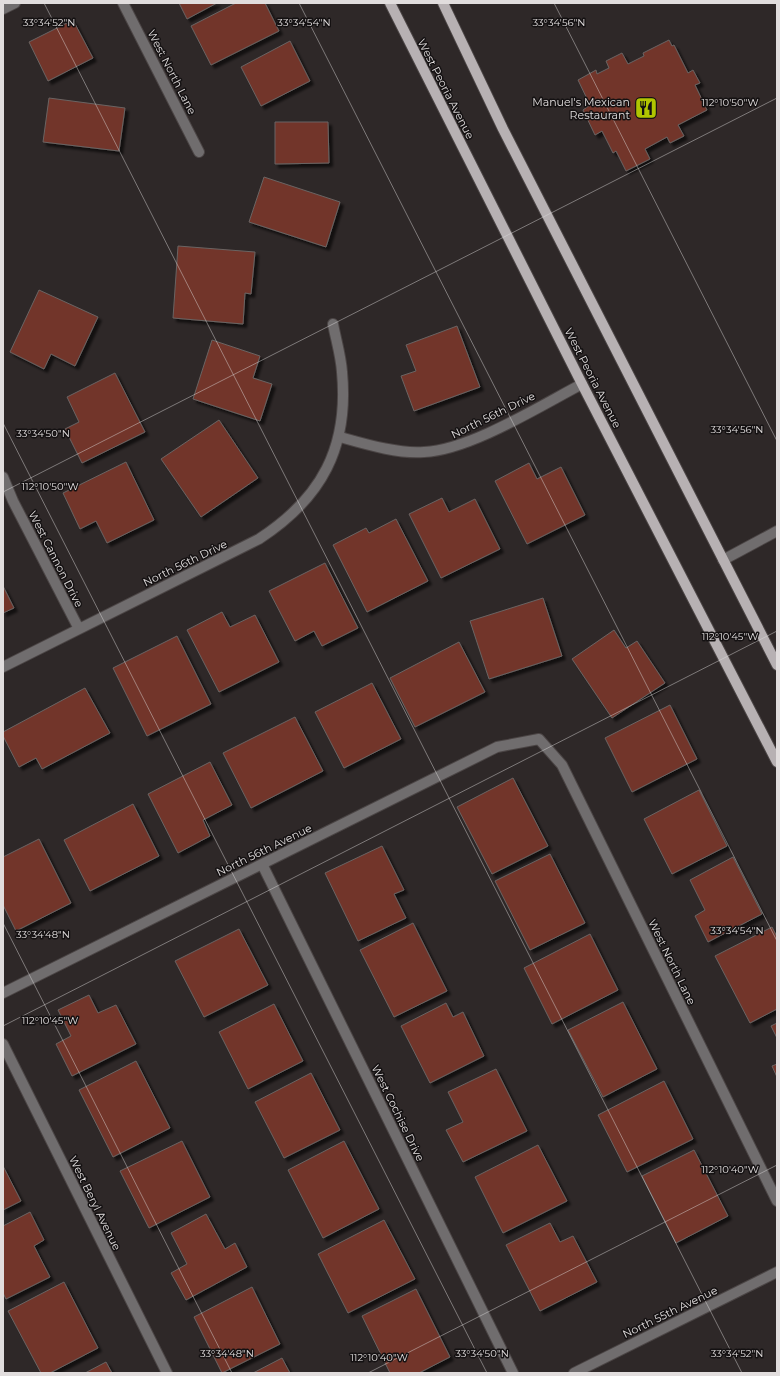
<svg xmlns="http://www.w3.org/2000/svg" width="780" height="1376" font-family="Montserrat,sans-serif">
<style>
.building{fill:#72352c;stroke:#6a6462;filter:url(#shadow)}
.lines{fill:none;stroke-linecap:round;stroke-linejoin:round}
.minor-casing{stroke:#4b4545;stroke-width:12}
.major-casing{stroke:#4b4545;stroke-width:12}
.minor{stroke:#706d6e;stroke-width:10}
.major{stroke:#b7b1b3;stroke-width:10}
.ticks{fill:none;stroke:#e1dddd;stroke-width:1;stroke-opacity:0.45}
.labels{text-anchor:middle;stroke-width:3;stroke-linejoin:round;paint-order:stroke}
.street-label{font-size:11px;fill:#e1dddd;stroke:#141112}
.poi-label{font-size:11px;fill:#e1dddd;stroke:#141112;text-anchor:end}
.ticks-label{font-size:10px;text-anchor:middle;fill:#e1dddd;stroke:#141112;stroke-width:3;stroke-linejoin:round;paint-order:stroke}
</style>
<defs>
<filter id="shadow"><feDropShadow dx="3.5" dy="3.5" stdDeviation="1" flood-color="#0009"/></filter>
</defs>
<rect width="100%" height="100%" fill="#2e2828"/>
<path class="building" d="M179 3H217L187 19Z
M236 3H265L279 31 211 65 191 26Z
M73 20 93 58 48 81 29 42Z
M669 40 672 46 674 45 688 73 693 70 700 83 695 85 707 110 678 125 684 136 670 143 667 137 645 149 650 159 626 171 616 151 613 153 602 131 595 135 583 110 590 105 578 80 596 70 597 74 609 68 606 61 622 53 628 64 644 56 643 53Z
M290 41 310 81 261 106 241 67Z
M49 98 125 108 119 151 43 142Z
M275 122H328L329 163 275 164Z
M264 177 340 202 326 247 249 222Z
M178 246 255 252 251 294 245 293 243 324 173 318Z
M39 290 98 317 75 366 51 354 44 369 10 352Z
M457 326 480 387 414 411 401 376 416 371 406 345Z
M212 340 260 356 253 378 272 384 260 421 193 399Z
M115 373 145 432 82 463 65 429 79 422 67 397Z
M219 420 258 478 201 517 161 459Z
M126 462 154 520 107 543 96 521 80 529 63 493Z
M529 463 537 479 561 467 585 515 527 544 495 481Z
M442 498 449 512 475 499 500 549 441 578 409 514Z
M396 519 428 581 367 612 333 545 366 528 369 533Z
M325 563 358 628 322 646 314 631 295 641 269 591Z
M3 586 14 608 3 613Z
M543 598 562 656 489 679 470 621Z
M222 612 230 627 255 615 279 662 219 692 187 630Z
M614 630 626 648 637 641 665 683 612 718 572 659Z
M177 636 211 704 147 736 113 668Z
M459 642 485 692 415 727 390 678Z
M372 683 401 739 344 768 315 712Z
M85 688 110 733 42 769 36 758 19 767 3 736V732Z
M670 705 697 759 632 792 605 738Z
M295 717 323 771 251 808 223 753Z
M210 762 232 805 203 820 210 836 178 853 148 794Z
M513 778 548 846 492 874 457 807Z
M699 790 727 846 672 874 644 819Z
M133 804 159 856 90 891 64 840Z
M39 839 71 903 16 931 3 905V857Z
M382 846 404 890 394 894 406 918 358 941 325 873Z
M550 854 585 923 530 950 495 881Z
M733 857 762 914 708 942 695 916 705 910 690 880Z
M413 923 447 991 394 1017 360 950Z
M772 927 777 937V1009L750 1023 715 956Z
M239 929 268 985 204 1017 175 961Z
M590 934 618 990 552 1024 524 968Z
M89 995 98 1013 116 1005 136 1044 72 1076 56 1044 71 1036 58 1010Z
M623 1002 657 1069 603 1097 568 1030Z
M446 1003 453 1017 463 1012 484 1056 430 1083 401 1026Z
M274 1004 303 1061 248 1089 219 1032Z
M777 1023V1038L771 1026Z
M136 1061 170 1128 113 1157 79 1090Z
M777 1064V1077L772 1066Z
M496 1069 527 1131 463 1162 446 1130 463 1122 448 1092Z
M311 1073 340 1130 284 1158 255 1102Z
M664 1081 693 1139 627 1172 598 1115Z
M182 1141 210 1197 149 1228 120 1171Z
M344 1141 379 1209 323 1238 288 1170Z
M538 1145 567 1201 503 1233 475 1177Z
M694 1150 728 1216 676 1243 642 1176Z
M3 1166 21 1201 3 1210Z
M30 1212 44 1240 34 1246 50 1277 6 1299 3 1293V1226Z
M206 1214 225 1249 235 1243 247 1267 186 1300 171 1273 187 1264 171 1233Z
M384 1220 415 1279 348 1313 318 1254Z
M550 1223 560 1242 573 1236 597 1282 540 1311 506 1245Z
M64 1282 98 1348 50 1373H41L8 1311Z
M252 1287 280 1344 222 1373 194 1317Z
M416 1289 450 1357 419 1373H390L362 1316Z
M282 1358 290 1373H253Z
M106 1362 112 1373H85Z"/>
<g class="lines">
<g class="minor-casing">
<path id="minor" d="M123 3 199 152
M3 9 15 3
M340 437C365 444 398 454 424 452 470 450 540 406 582 384
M3 477 13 501 79 629
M723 560 777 531
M3 667 259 539C322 498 349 447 342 372 341 356 336 340 333 324
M262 864 513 1373
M3 993 497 747 539 739 562 765 777 1201
M3 1044 167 1373
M574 1373 777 1272"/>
</g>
<g class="major-casing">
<path id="major" d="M390 3 582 384 777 762
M443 3 503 129 777 665"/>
</g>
<use href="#minor" class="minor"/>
<use href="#major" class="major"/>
</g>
<path class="ticks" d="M44 3 742 1373M299 3 777 941M554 3 777 441M3 423 487 1373M3 492 777 98M3 923 232 1373M3 1026 777 631M368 1373 777 1165"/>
<defs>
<g id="restaurant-square" transform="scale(1.15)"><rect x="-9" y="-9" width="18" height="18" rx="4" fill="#b0c501" stroke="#141112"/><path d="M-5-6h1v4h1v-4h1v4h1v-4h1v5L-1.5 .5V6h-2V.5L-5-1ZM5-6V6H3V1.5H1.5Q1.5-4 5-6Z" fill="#111"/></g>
</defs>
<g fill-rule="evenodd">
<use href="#restaurant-square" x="646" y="108"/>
</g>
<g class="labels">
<g class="street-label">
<text transform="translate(172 72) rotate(63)" y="4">West North Lane</text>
<text transform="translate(446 89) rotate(63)" y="4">West Peoria Avenue</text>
<text transform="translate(593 378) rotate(63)" y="4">West Peoria Avenue</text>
<text transform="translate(493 415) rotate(-26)" y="4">North 56th Drive</text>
<text transform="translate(56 559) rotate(63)" y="4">West Cannon Drive</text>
<text transform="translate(185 563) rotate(-26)" y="4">North 56th Drive</text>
<text transform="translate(264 850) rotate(-26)" y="4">North 56th Avenue</text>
<text transform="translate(672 962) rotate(64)" y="4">West North Lane</text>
<text transform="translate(398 1113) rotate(64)" y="4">West Cochise Drive</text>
<text transform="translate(95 1203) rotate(64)" y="4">West Beryl Avenue</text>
<text transform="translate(670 1312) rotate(-26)" y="4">North 55th Avenue</text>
</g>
<g class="poi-label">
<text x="630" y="106">Manuel's Mexican<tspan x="630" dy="13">Restaurant</tspan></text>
</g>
</g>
<g class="ticks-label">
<text x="49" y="26">33°34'52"N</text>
<text x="304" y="26">33°34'54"N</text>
<text x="559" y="26">33°34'56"N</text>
<text x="730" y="106">112°10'50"W</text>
<text x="737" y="433">33°34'56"N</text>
<text x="43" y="437">33°34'50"N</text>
<text x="50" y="490">112°10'50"W</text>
<text x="730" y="640">112°10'45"W</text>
<text x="737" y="934">33°34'54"N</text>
<text x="43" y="938">33°34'48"N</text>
<text x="50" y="1024">112°10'45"W</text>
<text x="730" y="1173">112°10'40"W</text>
<text x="227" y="1357">33°34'48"N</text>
<text x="482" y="1357">33°34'50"N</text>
<text x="737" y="1357">33°34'52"N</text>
<text x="379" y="1361">112°10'40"W</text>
</g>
<rect width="780" height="1376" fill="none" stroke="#e1dddd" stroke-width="8"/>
</svg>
